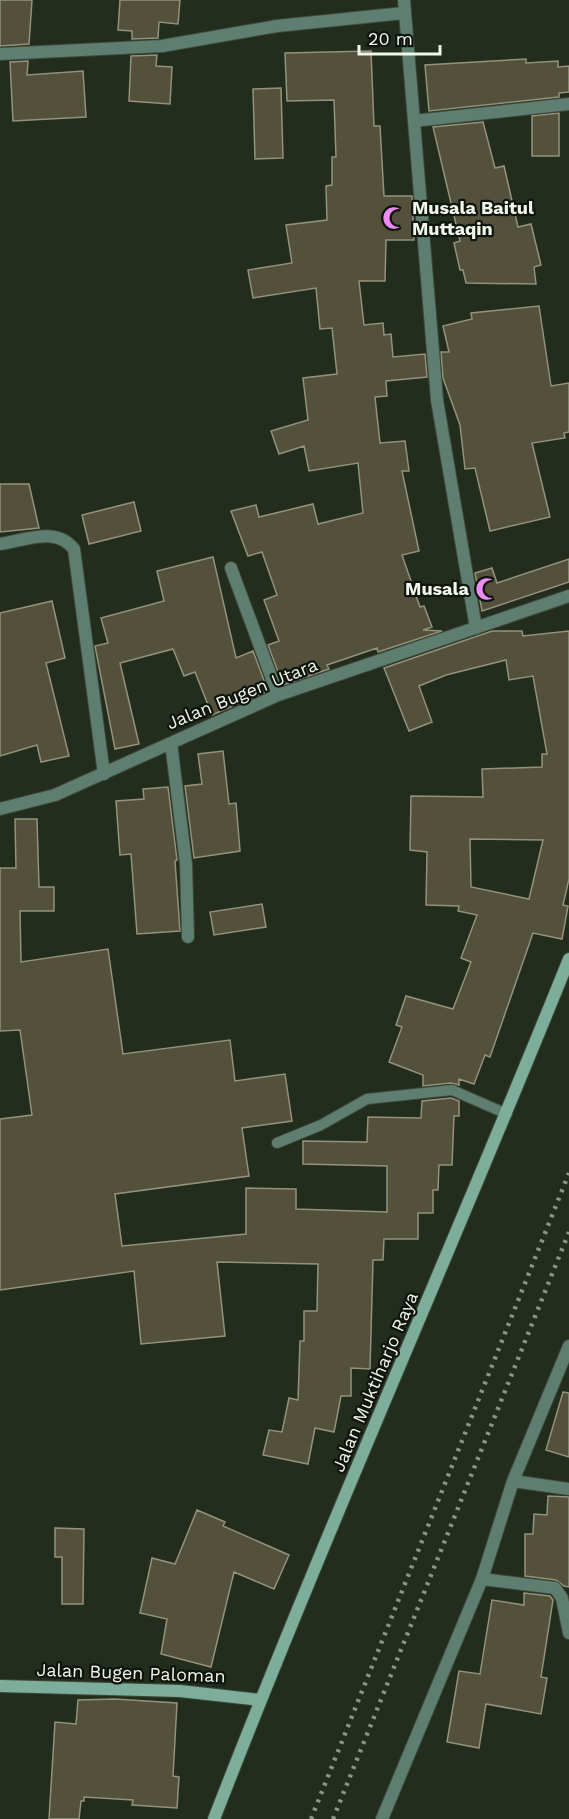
<svg xmlns="http://www.w3.org/2000/svg" width="569" height="1819" font-family="'Work Sans',sans-serif">
<style>
.building{fill:#53503b;stroke:#94927b;stroke-width:1.5;fill-rule:evenodd}
.lines{fill:none;stroke-linecap:round;stroke-linejoin:round}
.lane-casing{stroke:#3f493a;stroke-width:12}
.street-casing{stroke:#3f493a;stroke-width:14}
.secondary-casing{stroke:#3f493a;stroke-width:14}
.lane{stroke:#5f7e72;stroke-width:10}
.street{stroke:#5f7e72;stroke-width:12}
.secondary{stroke:#7cae9b;stroke-width:12}
.rail{stroke:#8b9486;stroke-width:4.5;stroke-dasharray:3 6;stroke-linecap:butt}
.labels{text-anchor:middle;stroke-width:4.5;stroke-linejoin:round;paint-order:stroke}
.poi-label{font-size:18px;font-weight:bold;fill:#f0f7ec;stroke:#0f140d;text-anchor:start}
.street-label{font-size:18px;fill:#f0f7ec;stroke:#0f140d}
</style>
<rect width="100%" height="100%" fill="#222d1d"/>
<path class="building" d="M0 0H32L29 44 0 46Z
M120 0H180L178 24 159 22 158 38 132 39V31L118 30Z
M371 51 374 126H380L384 196H412L414 240H386L385 281H359L364 325 383 323 384 335 391 334 393 357 425 354 427 377 386 381 387 396 375 397 380 443 405 441 409 471H402L419 551 402 555 420 607 424 606 432 627 423 630 442 631 378 652 377 648 327 665 329 669 283 685 268 645 279 641 264 600 277 595 262 552 248 556 231 511 256 505 259 517 313 504 318 524 363 513 358 463 309 471 304 446 279 454 271 431 308 420 303 378 337 374 332 328 320 329 316 288 253 298 248 270 292 263 286 225 327 220 326 186 332 185V157H336L334 100 287 101 285 53Z
M157 55 156 66 172 67 170 104 129 101 131 56Z
M526 59V63L558 61V67L569 66V92L559 93V97L429 111 425 65Z
M28 61 27 75 83 71 86 117 13 121 10 62Z
M281 88 283 158 255 159 253 89Z
M559 113V156H532V116Z
M483 122 495 168 504 166 518 227 531 224 541 265 534 267 536 284 466 283 463 270H460L454 243 460 241 433 127Z
M539 306 551 386 569 383V432L564 433 565 438 532 443 550 517 490 531 475 468 465 469 460 425 443 378 441 352H449L443 326 472 319 471 313Z
M0 484H29L39 528 0 532Z
M134 502 141 531 89 544 82 515Z
M213 557 236 658 253 651 268 691 212 715 195 672 184 676 173 649 120 663 139 744 115 749 95 646 108 643 101 618 164 601 157 571Z
M569 559V582L482 611 475 573 492 568 497 583Z
M52 601 65 658 46 663 69 756 41 762 37 745 0 756V613Z
M492 631H522L523 636 569 631V879L563 905 568 906 562 939 533 933 490 1057 485 1055 474 1084 459 1079V1085L451 1083 423 1086V1075L389 1062 402 1027 396 1025 406 996 453 1009 471 962 461 958 477 915 458 911 459 906 426 905 427 852 410 850 411 796 483 797 482 769 542 767V754H547L533 676 509 680 506 660 446 675 419 686 432 722 409 731 384 668ZM470 839 543 840 529 899 471 887Z
M223 751 229 804 236 803 240 851 194 858 185 786 202 784 198 754Z
M168 787 177 860 175 861 180 931 137 934 131 854 120 855 116 801 144 799 143 789Z
M15 819H37L39 887H54V911H20L21 962 108 949 123 1054 230 1040 235 1081 285 1074 292 1121 242 1128 249 1176 115 1194 122 1246 246 1234V1188L296 1189V1209L387 1212V1166L303 1164V1141L367 1142 368 1117 421 1118 422 1101 451 1098 459 1101V1116H454L452 1165H439L438 1190H433V1213H418V1239H384L383 1260H373L370 1369 351 1368V1396H341L334 1432 315 1428 308 1464 263 1455 269 1430 282 1432 289 1398 298 1400 300 1341H304V1311H317L318 1264 217 1262 225 1336 141 1344 134 1271 0 1290V1119L32 1115 20 1030 0 1031V868H16Z
M262 904 266 927 214 935 210 912Z
M563 1392 569 1393V1457L546 1450Z
M548 1496 569 1497V1587L564 1586 556 1580 525 1576V1534H533L534 1514 547 1515Z
M197 1510 225 1522 223 1526 289 1555 274 1589 234 1572 211 1667 161 1654 167 1619 140 1613 152 1558 175 1564Z
M55 1528 84 1529 83 1604H62V1557H55Z
M524 1593 550 1596 553 1600 541 1677 547 1678 541 1714 486 1704 479 1748 447 1742 459 1671 480 1674 492 1600 524 1605Z
M115 1699 177 1703 173 1776 179 1777 177 1808 132 1805 133 1800 84 1797V1801H81L79 1819H49L55 1722 76 1724 78 1700Z"/>
<g class="lines">
<g class="lane-casing">
<path id="lane" d="M277 1143 321 1125 367 1099 452 1090 507 1114"/>
</g>
<g class="street-casing">
<path id="street" d="M404 0 437 400 476 628
M0 54 162 46 277 26 404 13
M414 121 569 104
M0 544C26 540 56 526 74 549L104 774
M231 568 278 695
M171 743 186 864 188 937
M0 809 55 795 278 695 569 596
M513 1481 569 1489
M482 1579 555 1588 562 1598 569 1633
M382 1819 482 1579 513 1481 569 1346"/>
</g>
<g class="secondary-casing">
<path id="secondary" d="M0 1686 180 1691 260 1700
M214 1819C326 1530 453 1247 569 959"/>
</g>
<use href="#lane" class="lane"/>
<use href="#street" class="street"/>
<use href="#secondary" class="secondary"/>
<path class="rail" d="M311 1819 569 1173
M333 1819 569 1232"/>
</g>
<defs>
<g id="mosque-bare" transform="scale(1.8)"><path d="M3.5-4.9A6 6 0 1 0 3.5 4.9A5 5 0 1 1 3.5-4.9Z" fill="#ef8bf6" stroke="#0f140d" stroke-width="2.5" paint-order="stroke"/></g>
</defs>
<g fill-rule="evenodd">
<use href="#mosque-bare" x="394" y="218"/>
<use href="#mosque-bare" x="487" y="589"/>
</g>
<g class="labels">
<g class="poi-label">
<text x="412" y="214">Musala Baitul<tspan x="412" dy="21">Muttaqin</tspan></text>
<text x="469" y="595" text-anchor="end">Musala</text>
</g>
<g class="street-label">
<text transform="translate(242 694) rotate(-22)" y="6">Jalan Bugen Utara</text>
<text transform="translate(375 1382) rotate(-67)" y="6">Jalan Muktiharjo Raya</text>
<text transform="translate(131 1673) rotate(2)" y="6">Jalan Bugen Paloman</text>
</g>
</g>
<path d="M359 45v9h81v-9" fill="none" stroke="#f0f7ec" stroke-width="3"/>
<text x="368" y="45" font-size="18" fill="#f0f7ec" stroke="#0f140d" stroke-width="4.5" paint-order="stroke">20 m</text>
</svg>
